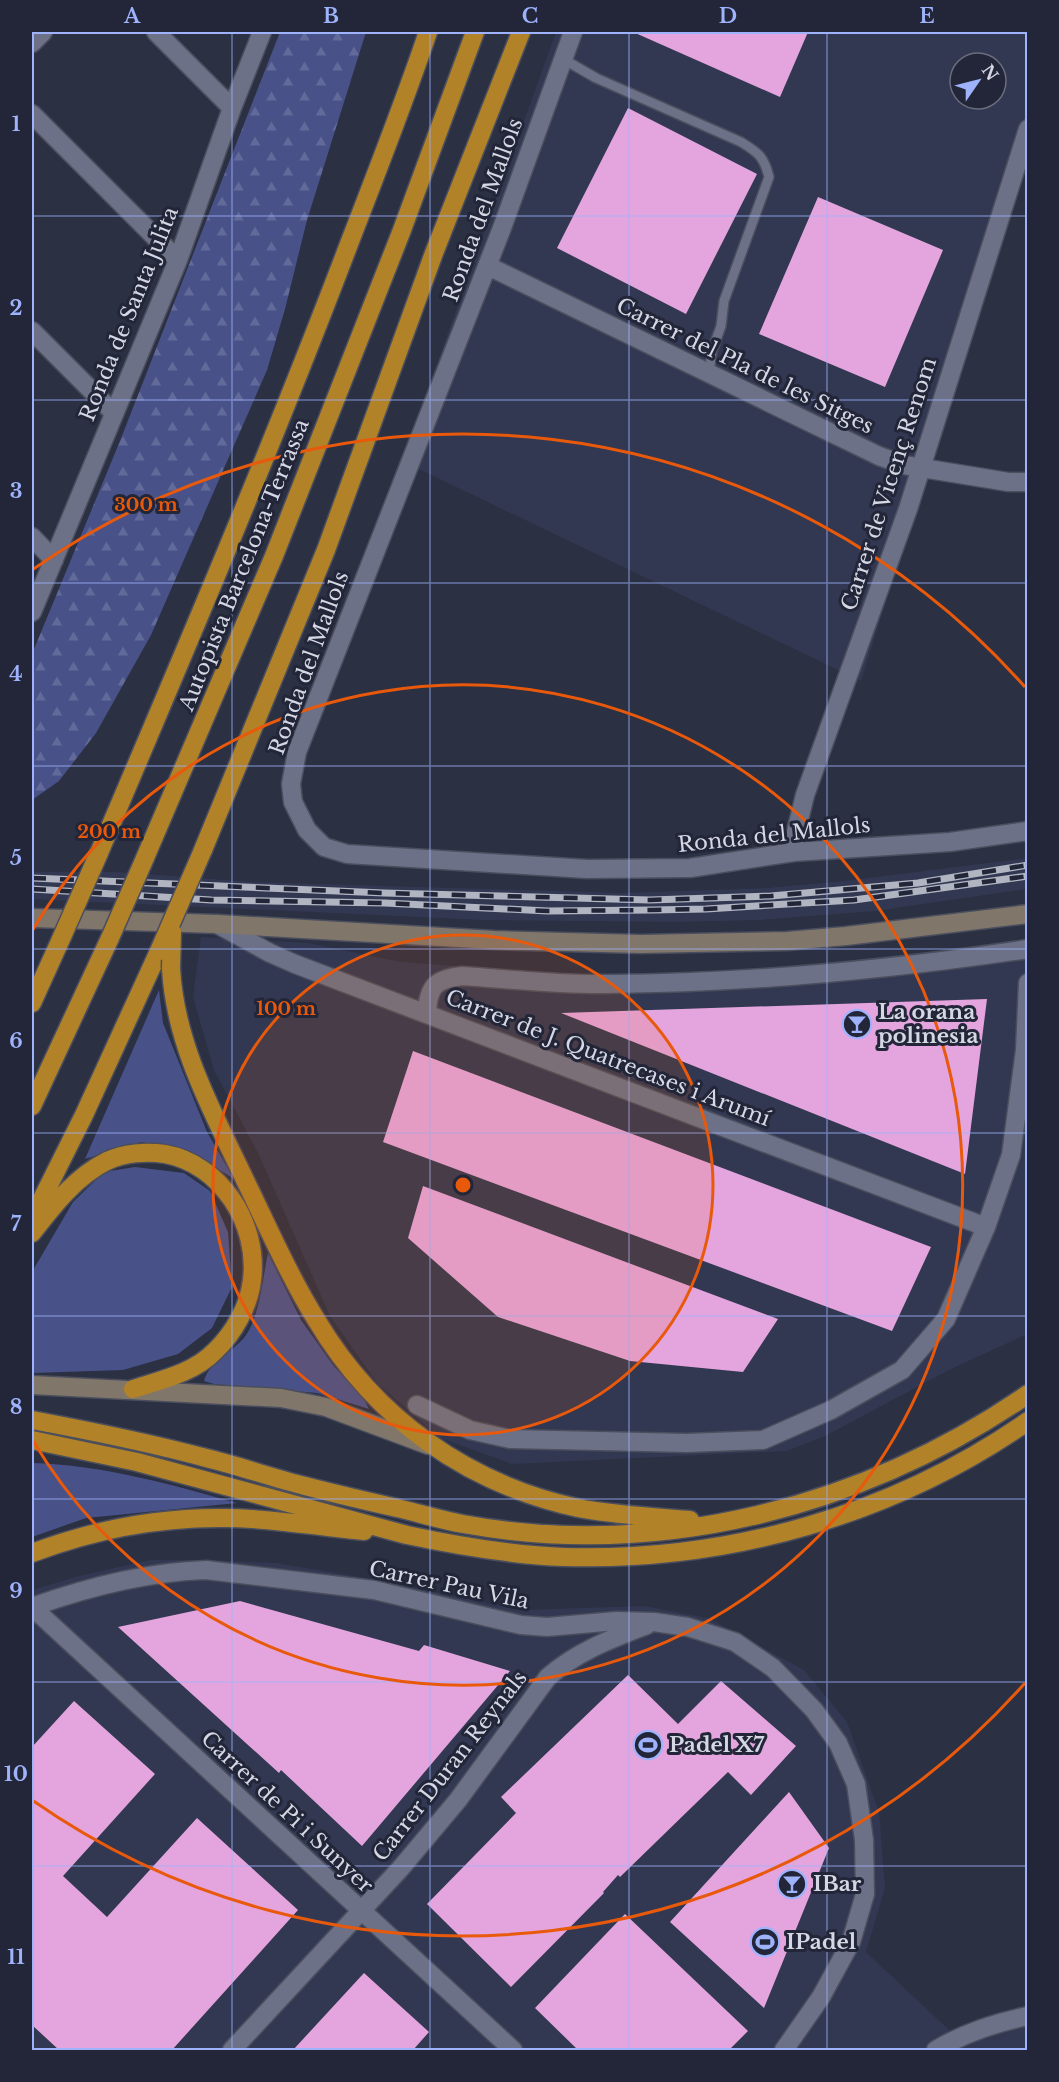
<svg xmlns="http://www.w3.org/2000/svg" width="1059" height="2082" font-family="'Libre Baskerville',serif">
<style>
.built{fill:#323851;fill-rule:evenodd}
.green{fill:#485289}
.forest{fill:url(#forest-firs)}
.building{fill:#e4a5de}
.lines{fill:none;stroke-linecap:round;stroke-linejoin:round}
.lane-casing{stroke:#4a4e5d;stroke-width:12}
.street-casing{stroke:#4a4e5d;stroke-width:21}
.secondary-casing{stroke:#4a4e5d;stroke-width:21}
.highway-casing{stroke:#4a4e5d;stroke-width:21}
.lane{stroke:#6c7187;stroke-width:9}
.street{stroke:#6c7187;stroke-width:18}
.secondary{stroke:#81766a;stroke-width:18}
.highway{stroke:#b18227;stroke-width:18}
.rail-casing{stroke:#b1b5c2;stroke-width:7}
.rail{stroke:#222638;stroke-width:4.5;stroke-dasharray:14;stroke-linecap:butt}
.highway-bridge-casing{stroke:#4a4e5d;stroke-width:21;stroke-linecap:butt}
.highway-bridge{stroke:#b18227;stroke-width:18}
.grid{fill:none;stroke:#9fb3fd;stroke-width:1.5;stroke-opacity:0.55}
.ring{fill:none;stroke:#e8590c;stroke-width:3}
.labels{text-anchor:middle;stroke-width:6;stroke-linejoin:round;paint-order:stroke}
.street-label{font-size:21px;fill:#d5d8e4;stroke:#222638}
.poi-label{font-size:21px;font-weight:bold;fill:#d5d8e4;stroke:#222638;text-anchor:start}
.centre{fill:#e8590c;stroke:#222638;stroke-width:3}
.ring-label{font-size:18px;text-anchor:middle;font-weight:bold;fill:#e8590c;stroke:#222638;stroke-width:6;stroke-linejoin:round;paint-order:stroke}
.neatline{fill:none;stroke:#9fb3fd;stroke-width:2}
.grid-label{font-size:20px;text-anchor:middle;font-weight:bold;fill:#9fb3fd}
</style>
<defs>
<pattern id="forest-firs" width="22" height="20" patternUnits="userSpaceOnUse" patternTransform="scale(1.5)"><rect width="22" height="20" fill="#485289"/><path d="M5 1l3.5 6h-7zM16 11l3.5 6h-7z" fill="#626a9a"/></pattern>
</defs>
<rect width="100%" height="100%" fill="#2b3043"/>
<path class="built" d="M556 32H1027V154L861 681 402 461ZM960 63H996V99H960Z
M1028 858 1027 889 875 911 760 920 675 922 483 920 32 899V872H116L252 882 622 893 768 888 845 881Z
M201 937 308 943 401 962 614 977 806 965 1002 944 1027 939V1334L951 1369 825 1436 787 1451 512 1464 440 1438 377 1383 330 1316 259 1155 214 1070 193 997Z
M150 1560H205L276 1563 389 1582 520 1610 644 1606 708 1618 804 1670 847 1722 879 1812 885 1888 866 1952 949 2030 1012 2009 1028 2007 1027 2050H32V1590L79 1576Z"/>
<path class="green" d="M159 990 163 1023 207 1132 234 1179 194 1154 141 1142 85 1159Z
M135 1167 184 1173 210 1191 228 1232 232 1287 212 1328 178 1354 123 1370 32 1373V1272L73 1202 104 1172Z
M268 1253 301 1320 333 1365 365 1401 369 1409 317 1393 214 1384 204 1381C210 1359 237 1351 248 1332 260 1311 263 1277 268 1253Z
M32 1463C102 1465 170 1484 237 1503L86 1518 32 1537Z"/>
<path class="forest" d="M280 32H366L307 220 285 309 267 370 151 635 96 733 59 781 32 800V654L120 441Z"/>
<path class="building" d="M633 32H808L780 97Z
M628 108 757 174 686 314 557 248Z
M818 197 943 250 885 387 759 334Z
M987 999 965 1174 561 1013Z
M413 1051 931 1247 892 1331 383 1142Z
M423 1186 778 1319 743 1372 630 1361 498 1317 408 1238Z
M240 1601 419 1651 424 1645 510 1671 362 1846 281 1770 279 1773 118 1627Z
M628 1675 678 1724 721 1681 796 1746 751 1795 728 1772 620 1877 618 1875 603 1892 604 1893 511 1987 427 1904 516 1813 501 1797Z
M74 1701 155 1774 63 1876 107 1917 197 1818 298 1910 172 2050H59L32 2025V1747Z
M789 1792 829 1848 764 2008 670 1922Z
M625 1914 748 2031 729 2050H578L535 2008Z
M364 1973 429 2032 413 2050H293Z"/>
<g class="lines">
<g class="lane-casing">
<path id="lane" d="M563 59 596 78 741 142C759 153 764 157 769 177L724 301 721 326 712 351 709 373"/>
</g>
<g class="street-casing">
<path id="street" d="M156 32 232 108
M573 32 502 228 297 752 291 784 293 802 307 830 324 847 347 854 587 869 690 868 794 852 950 842 1028 831
M32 43 43 32
M32 114 178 260
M488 266 879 456 904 465 1008 482H1028
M32 331 113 412
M32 537 54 560
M32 612 178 260 232 108 262 32
M794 852 796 832 805 795 908 509 1028 129
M217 924 270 953 295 964 986 1227
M427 1013C428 986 436 979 462 976 510 979 559 985 607 984 748 983 888 970 1028 949
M417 1405 470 1430 510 1439 687 1443 763 1440 831 1410 902 1370 946 1319 986 1227 1011 1155 1025 1050 1028 983
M32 1607C88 1587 145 1572 206 1570L374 1590 521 1625 547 1627 616 1621 654 1622 688 1627 735 1642 773 1668 814 1710 838 1743 856 1784 864 1840 865 1894 851 1942 821 1997 784 2050
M32 1607 513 2050
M232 2050 400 1869 458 1800 548 1677C578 1651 611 1639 647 1625
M936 2050C964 2033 994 2023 1028 2016"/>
</g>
<g class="secondary-casing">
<path id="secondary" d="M32 918 217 924 494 940 641 944 787 941 846 936 1028 914
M32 1385 281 1398 326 1407 428 1445"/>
</g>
<g class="highway-casing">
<path id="highway" d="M203 850 326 550 434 253 521 32
M99 853C185 651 271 449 349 244 376 174 404 103 428 32
M145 858 274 556 402 230 475 32
M171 968C175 1045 213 1112 245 1180 268 1227 289 1276 317 1321 375 1418 467 1484 578 1508 614 1515 653 1517 690 1520
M32 1003 61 939
M32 1106 110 938
M32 1219 84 1115 159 951
M32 1233C53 1206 75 1177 107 1161 124 1153 146 1151 165 1154 221 1164 259 1224 252 1280 249 1306 234 1333 215 1351 194 1373 161 1380 133 1389
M32 1420C91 1431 151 1443 210 1459 242 1467 273 1478 305 1486 336 1494 366 1501 397 1508 419 1513 440 1520 463 1524 660 1560 864 1507 1028 1394
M32 1440 137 1462 407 1535C459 1546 512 1555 564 1557 728 1562 893 1515 1028 1421
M32 1553C93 1530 160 1517 226 1518 272 1518 318 1527 364 1531"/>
</g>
<use href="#lane" class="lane"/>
<use href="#street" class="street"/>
<use href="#secondary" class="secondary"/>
<use href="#highway" class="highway"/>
<g class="rail-casing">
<path id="rail" d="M32 878 384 893 650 900 771 896 918 883 1028 865
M32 889 211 900 385 903 548 911 652 910 706 909 854 900 1028 876"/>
</g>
<use href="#rail" class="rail"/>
<g class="highway-bridge-casing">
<path id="highway-bridge" d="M110 938 145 858
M61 939 99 853
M159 951 203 850
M171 968 172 932"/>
</g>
<use href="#highway-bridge" class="highway-bridge"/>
</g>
<path class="grid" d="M232 32V2050M430 32V2050M629 32V2050M827 32V2050M32 216H1028M32 400H1028M32 583H1028M32 766H1028M32 949H1028M32 1133H1028M32 1316H1028M32 1499H1028M32 1682H1028M32 1866H1028"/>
<circle cx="463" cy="1185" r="250" fill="#e8590c" fill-opacity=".12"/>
<g class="ring">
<circle cx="463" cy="1185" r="250"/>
<path d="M32 931A500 500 0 1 1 32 1439"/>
<path d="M1025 1683A751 751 0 0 1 32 1800M32 570A751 751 0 0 1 1025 687"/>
</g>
<defs>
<g id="bar-ring" transform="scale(1.5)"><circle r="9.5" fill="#222638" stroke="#9fb3fd" stroke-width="1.5"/><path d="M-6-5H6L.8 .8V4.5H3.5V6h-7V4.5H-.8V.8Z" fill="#9fb3fd"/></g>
<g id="stadium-ring" transform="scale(1.5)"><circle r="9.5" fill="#222638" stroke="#9fb3fd" stroke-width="1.5"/><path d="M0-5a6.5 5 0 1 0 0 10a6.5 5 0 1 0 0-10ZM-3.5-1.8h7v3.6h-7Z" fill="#9fb3fd"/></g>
</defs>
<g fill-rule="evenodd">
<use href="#bar-ring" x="857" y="1024"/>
<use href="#stadium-ring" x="648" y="1745"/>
<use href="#bar-ring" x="792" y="1884"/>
<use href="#stadium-ring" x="765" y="1942"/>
</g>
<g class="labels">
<g class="street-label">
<text transform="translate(483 210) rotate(-70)" y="7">Ronda del Mallols</text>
<text transform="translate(129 314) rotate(-68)" y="7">Ronda de Santa Julita</text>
<text transform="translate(745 366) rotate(26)" y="7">Carrer del Pla de les Sitges</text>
<text transform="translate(889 484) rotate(-72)" y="7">Carrer de Vicenç Renom</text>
<text transform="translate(244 565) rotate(-68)" y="7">Autopista Barcelona-Terrassa</text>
<text transform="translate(309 663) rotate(-70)" y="7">Ronda del Mallols</text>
<text transform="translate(774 835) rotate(-6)" y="7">Ronda del Mallols</text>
<text transform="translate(608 1058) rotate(21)" y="7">Carrer de J. Quatrecases i Arumí</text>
<text transform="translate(449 1585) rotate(12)" y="7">Carrer Pau Vila</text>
<text transform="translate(450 1766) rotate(-52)" y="7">Carrer Duran Reynals</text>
<text transform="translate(287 1812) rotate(43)" y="7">Carrer de Pi i Sunyer</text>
</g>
<g class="poi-label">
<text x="878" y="1019">La orana<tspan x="878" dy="24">polinesia</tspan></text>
<text x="669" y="1752">Padel X7</text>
<text x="813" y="1891">IBar</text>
<text x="786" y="1949">IPadel</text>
</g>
</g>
<circle cx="463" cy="1185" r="9" class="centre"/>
<g class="ring-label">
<text x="146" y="511">300 m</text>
<text x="109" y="838">200 m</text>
<text x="286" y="1015">100 m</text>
</g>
<rect width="1059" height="2082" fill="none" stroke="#222638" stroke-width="66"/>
<g transform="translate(978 81) rotate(55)"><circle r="28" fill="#222638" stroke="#6a6d7d" stroke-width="1.5"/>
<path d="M0-4.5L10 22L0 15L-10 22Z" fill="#9fb3fd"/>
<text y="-9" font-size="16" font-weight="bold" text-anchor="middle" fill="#d5d8e4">N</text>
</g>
<rect x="33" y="33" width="993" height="2016" class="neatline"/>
<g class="grid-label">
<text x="132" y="23">A</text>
<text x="331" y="23">B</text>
<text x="530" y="23">C</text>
<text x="728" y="23">D</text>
<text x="927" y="23">E</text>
<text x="16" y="131">1</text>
<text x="16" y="315">2</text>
<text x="16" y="498">3</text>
<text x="16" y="681">4</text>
<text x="16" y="865">5</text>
<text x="16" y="1048">6</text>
<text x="16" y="1231">7</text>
<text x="16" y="1414">8</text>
<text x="16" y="1598">9</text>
<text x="16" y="1781">10</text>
<text x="16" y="1964">11</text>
</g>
</svg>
